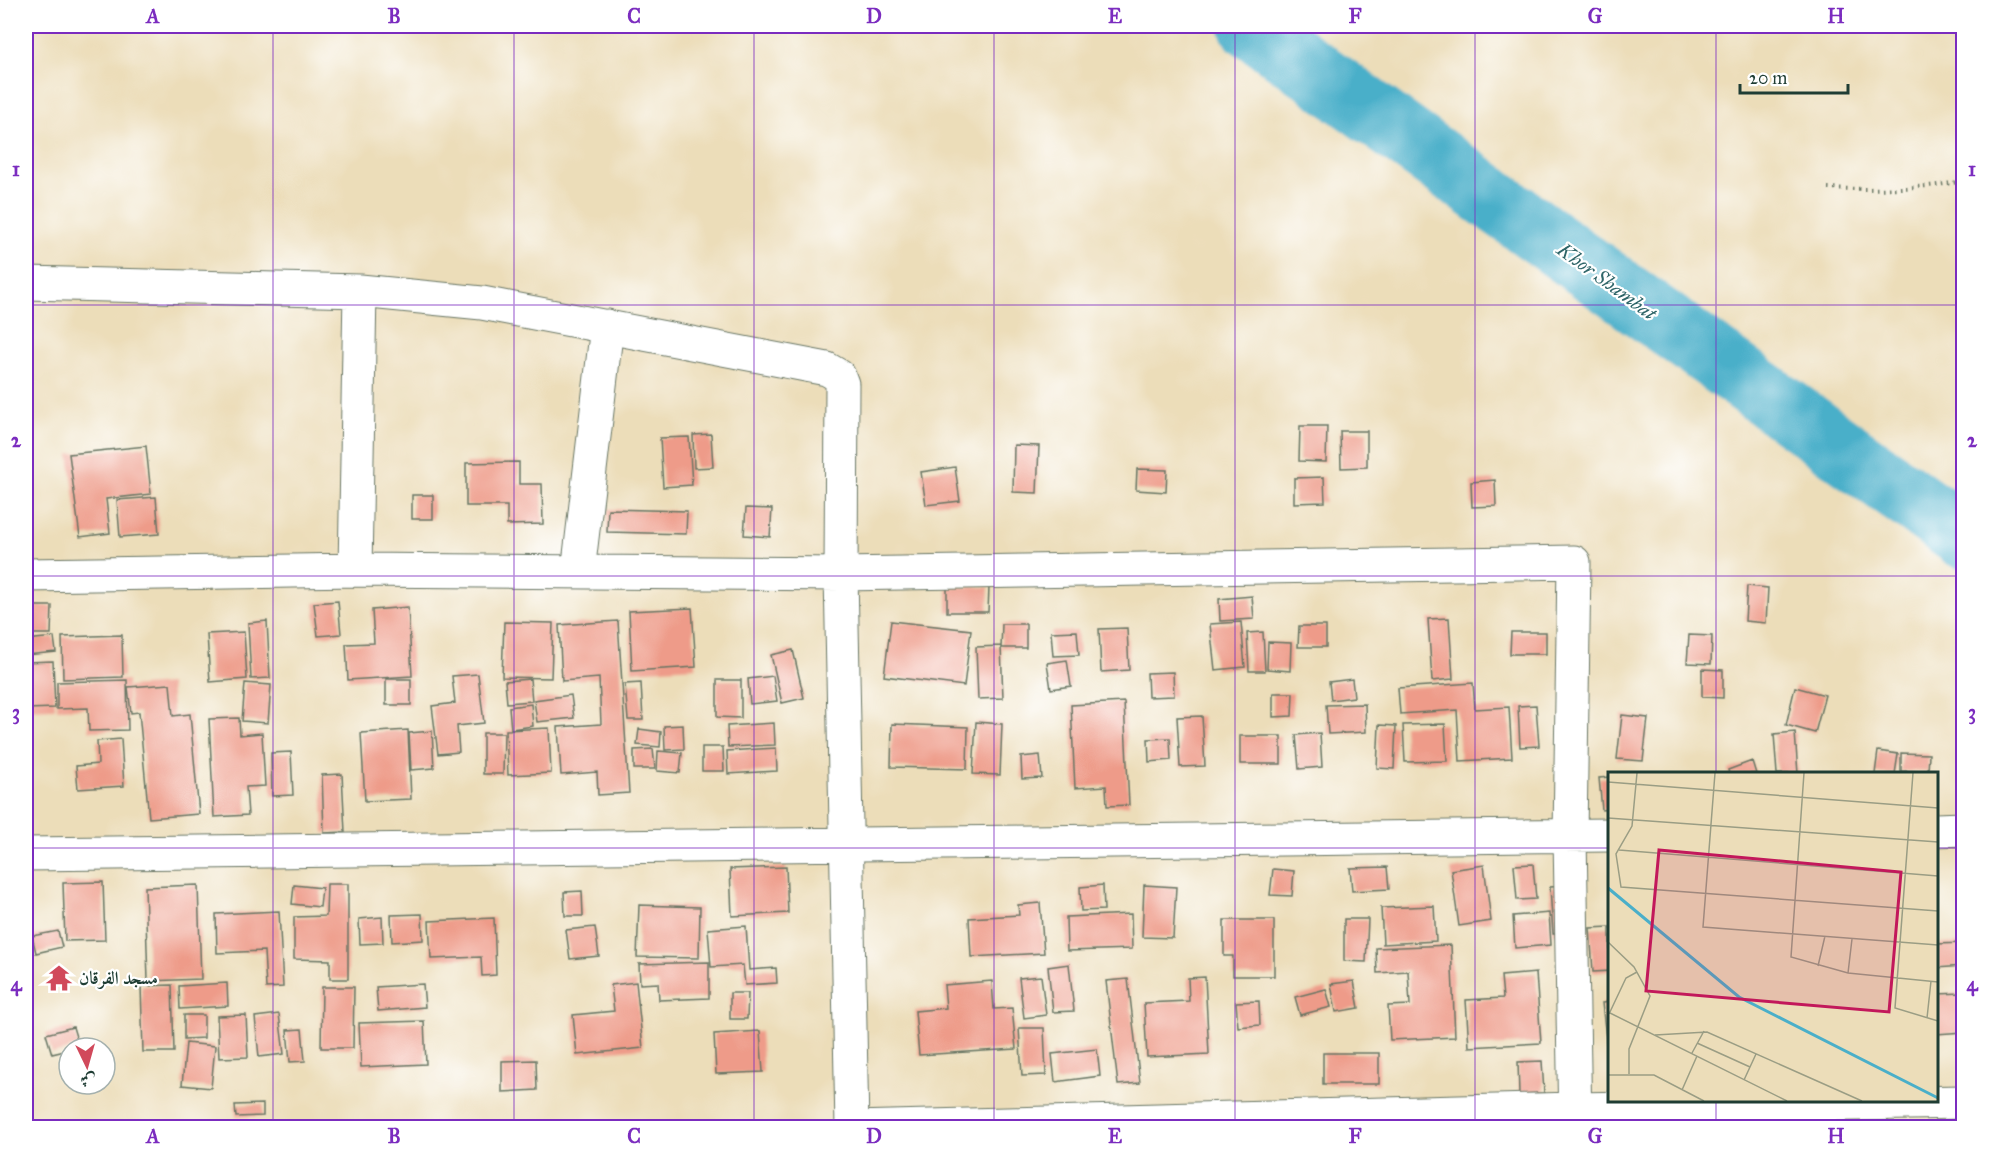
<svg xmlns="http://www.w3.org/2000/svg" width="1989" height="1153" font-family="'IM FELL Great Primer',Amiri,serif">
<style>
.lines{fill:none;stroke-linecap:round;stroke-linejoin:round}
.river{stroke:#4aafc9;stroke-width:64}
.building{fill:#ee9b89}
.minor-casing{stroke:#677563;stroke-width:35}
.path{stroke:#677563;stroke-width:4;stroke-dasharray:1.5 4.5;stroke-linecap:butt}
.minor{stroke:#fff;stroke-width:33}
.grid{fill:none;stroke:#7b2cbf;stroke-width:1.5;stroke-opacity:0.55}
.labels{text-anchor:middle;stroke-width:4.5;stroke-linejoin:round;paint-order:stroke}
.poi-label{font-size:18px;font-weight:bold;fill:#1f3d34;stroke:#fff;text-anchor:start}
.water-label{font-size:20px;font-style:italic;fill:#2e6568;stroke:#fff}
.inset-river{fill:none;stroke:#4aafc9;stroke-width:3}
.inset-road{fill:none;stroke:#9a9d84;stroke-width:1.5}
.view{fill:#c2185b;fill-opacity:0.15;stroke:#c2185b;stroke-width:3}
.inset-edge{fill:none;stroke:#1f3d34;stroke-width:3}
.neatline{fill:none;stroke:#7b2cbf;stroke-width:2}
.grid-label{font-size:20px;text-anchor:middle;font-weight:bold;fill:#7b2cbf}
</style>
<rect width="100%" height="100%" fill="#fff"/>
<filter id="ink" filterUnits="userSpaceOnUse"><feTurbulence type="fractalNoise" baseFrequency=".0167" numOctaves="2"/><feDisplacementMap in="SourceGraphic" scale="12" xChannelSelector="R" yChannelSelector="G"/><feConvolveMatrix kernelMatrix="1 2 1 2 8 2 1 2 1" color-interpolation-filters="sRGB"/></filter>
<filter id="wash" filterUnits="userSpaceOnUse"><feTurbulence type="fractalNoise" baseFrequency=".008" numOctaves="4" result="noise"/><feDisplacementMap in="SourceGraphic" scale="24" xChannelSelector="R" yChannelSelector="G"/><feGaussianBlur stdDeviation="1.35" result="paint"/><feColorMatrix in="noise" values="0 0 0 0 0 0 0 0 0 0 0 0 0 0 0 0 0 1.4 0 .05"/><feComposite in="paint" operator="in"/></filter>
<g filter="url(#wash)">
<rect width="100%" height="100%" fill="#ecddb9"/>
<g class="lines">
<path class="river" d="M1251 26 1964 537"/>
</g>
<g id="blocks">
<path class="building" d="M1300 426H1327L1326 462 1299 461Z
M1340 431H1367V467L1341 468Z
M711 434 713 467 694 468 693 435Z
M689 437 692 485 663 487 660 438Z
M1014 445 1039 446 1037 493 1013 492Z
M146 446 151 494 106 499 110 533 80 537 69 454Z
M519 462V484H542L543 524 507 525V506H466V463Z
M955 467 960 501 926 505 921 472Z
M1137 469 1167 470 1166 492 1136 490Z
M1324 477 1325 502 1294 503V478Z
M1495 480 1496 506 1472 507 1471 482Z
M412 495H433V519H412Z
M156 497 159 534 120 537 117 500Z
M746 508 772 509 770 537 744 535Z
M608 509 687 511 686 534 607 532Z
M1747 586 1768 588 1766 623 1745 621Z
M947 587H989L988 612H947Z
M1252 596 1254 619 1220 621 1219 599Z
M338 601 341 634 318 636 314 603Z
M26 606H52L51 634H26Z
M408 607 412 676 348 680 346 644 374 643 372 610Z
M692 608 696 667 632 671 629 611Z
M1449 618 1453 679 1432 681 1428 619Z
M267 621 270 678 251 679 248 623Z
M618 621 629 793 598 795 597 772 561 775 558 727 601 724 599 678 562 681 559 625Z
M891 621 971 630 964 686 884 676Z
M504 622 553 623 551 678 502 677Z
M1241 622 1245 667 1215 670 1210 624Z
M1002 624H1026V648H1001Z
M1299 626H1326V647H1298Z
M1127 628 1129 670 1101 672 1099 629Z
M1077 631 1079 655 1053 656 1051 632Z
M244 632 247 679 210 682 207 634Z
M1263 632 1265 671H1249L1247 633Z
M1511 632H1546V654H1510Z
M122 635 123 677 63 679 62 637Z
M1689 635 1712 636 1711 664 1687 663Z
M54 637 56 652 26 655V640Z
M1268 642 1291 643 1290 671 1267 669Z
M1001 646 1003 698 978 699 976 647Z
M793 650 804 698 782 703 771 655Z
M1067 660 1071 686 1051 689 1047 663Z
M53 661 55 708 26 709V662Z
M1702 669 1723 670V698L1702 697Z
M1173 672 1174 696 1148 697 1147 673Z
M478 674 484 723 457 726 459 752 438 754 432 706 455 703 452 676Z
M773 676 777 701 750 704 748 679Z
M386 679H411V705H386Z
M530 679 532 701 507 703 505 681Z
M1352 679 1354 697 1331 700 1329 682Z
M127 680 128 730 89 731 88 708 57 709V682Z
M717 680H741V718L717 717Z
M245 683 271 685 268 723 242 721Z
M641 683 643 720H628L625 684Z
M1473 683 1475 709 1509 707 1512 758 1460 761 1457 710 1400 714 1398 688Z
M170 684 173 716 190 714 199 814 149 818 139 712 131 713 128 687Z
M1795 687 1825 695 1815 733 1786 725Z
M1273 693H1293L1292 716 1273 717Z
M571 695 574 718 537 722 534 700Z
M1124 702 1129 805 1107 806 1106 786 1075 788 1071 705Z
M531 704 533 726 511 729 509 707Z
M1365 704 1366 732 1328 734 1326 705Z
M1536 705 1539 746 1520 747 1518 706Z
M1622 715 1648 718 1643 761 1617 759Z
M1202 716 1205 766 1180 767 1177 717Z
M239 718 240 735 262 733 265 786 246 787 248 815 214 817 209 719Z
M976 722 1002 724 1000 775 973 774Z
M774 723 775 745 728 747 727 726Z
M892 724 968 727 967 769 891 767Z
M1445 724 1447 761 1405 762 1403 725Z
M683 725 684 749 665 750 664 726Z
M1379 725 1396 726 1394 769 1377 768Z
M549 728 551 773 508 775 506 730Z
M639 729 661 732 660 747 637 745Z
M408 730 411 799 365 801 361 733Z
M432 731 434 768 411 770 409 733Z
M1795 732 1798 774H1777L1774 734Z
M483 733H504L503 774H483Z
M1320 733 1322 767 1299 769 1296 735Z
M1240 736H1281V764H1240Z
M1170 738 1171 760 1149 762 1148 739Z
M121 739 124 786 78 789 76 766 98 764 97 741Z
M702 747H723L724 771H702Z
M776 748 777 771 728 774 727 751Z
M653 749 655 769H634V750Z
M658 751 682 753 680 773 657 771Z
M1878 751 1898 754 1895 774H1875Z
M291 752 293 795 272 796 271 753Z
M1901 753 1929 754 1928 772 1901 771Z
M1040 755 1042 778 1022 779 1021 757Z
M1752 761 1756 774H1729L1728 770Z
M342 774 345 832 324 833 322 775Z
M1610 777V809L1602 810 1599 778Z
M1533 864 1536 899 1517 900 1514 865Z
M1484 865 1491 921 1459 926 1451 870Z
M786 867 788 913 732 916 730 869Z
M1387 867 1389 889 1352 891 1350 868Z
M1273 869 1294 871 1292 896 1270 895Z
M103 882 105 940 65 941 63 883Z
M327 884H348V979H330V960L294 959V917L326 916Z
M198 885 201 979 148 981 145 887Z
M294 885 322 888 320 907 292 904Z
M1103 885 1104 910 1081 911 1080 887Z
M1144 885 1176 887 1173 938 1142 937Z
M1566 886 1568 934H1553L1550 887Z
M582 891 583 916H565L564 892Z
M1040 903 1044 953 971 957 969 918 1019 915 1018 905Z
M639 905 700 907 699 958 637 957Z
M1434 906 1436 941 1383 944 1381 908Z
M279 911 283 987 266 988 264 951 217 953 216 914Z
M1549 913 1551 945 1515 948 1513 916Z
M422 914 423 940 392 942 391 915Z
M1131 914 1132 949 1067 951 1066 917Z
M382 917 383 943 360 944 359 919Z
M494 918 496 975 482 976 481 957 431 959 429 921Z
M1344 919H1368L1366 962 1344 961Z
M1224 920H1274V976H1233V956H1224Z
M746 926 749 970 776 968 777 983 745 985 743 965 711 967 708 929Z
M595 927 599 956 570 959 566 930Z
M1610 927V971L1593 972 1590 928Z
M58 931 62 947 36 953 32 936Z
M1964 943V966L1936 968V944Z
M1451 945 1455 1037 1390 1040 1388 1006 1410 1005 1408 971 1377 973 1376 948Z
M709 962V998L659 1000 658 983 640 984 639 964Z
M1069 964 1074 1011 1053 1012 1048 967Z
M1536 973 1541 1043 1469 1047 1466 1000 1503 998 1501 976Z
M1041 976 1046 1015 1024 1018 1019 978Z
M1205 977 1209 1054 1147 1057 1144 1003 1189 1001 1188 978Z
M1128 979 1140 1083 1118 1085 1106 981Z
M992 981 994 1009 1012 1008 1016 1049 919 1055 915 1011 946 1008 944 985Z
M1354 981 1359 1008 1336 1012 1331 984Z
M636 982 643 1048 577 1055 573 1015 614 1011 611 985Z
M227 983 228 1006 180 1009 179 986Z
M423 984 425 1007 378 1011 376 987Z
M172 985 174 1052H143L141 986Z
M322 987H354L353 1048H321Z
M1326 989 1331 1007 1300 1015 1295 997Z
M730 993H748L747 1019H730Z
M1964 993V1032L1936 1034V994Z
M1259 1001 1260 1025 1238 1027 1236 1002Z
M1610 1002V1046L1607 1047 1602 1003Z
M279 1014 284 1054 259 1057 255 1017Z
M184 1015H204V1038L184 1039Z
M246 1015 248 1057 219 1058 217 1016Z
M424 1021 426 1064 361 1067 359 1023Z
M73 1027 79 1047 69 1048V1050L52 1054 46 1034Z
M1019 1028H1044L1046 1075 1022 1076Z
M302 1029 305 1061 290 1062 287 1030Z
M760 1031 763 1072 716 1074 714 1034Z
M186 1043 215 1046 211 1088 182 1085Z
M1097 1049 1100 1076 1055 1082 1052 1054Z
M1323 1053H1379V1084H1323Z
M536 1060 537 1090 502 1092V1061Z
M1542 1061 1544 1093 1519 1094 1518 1062Z
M263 1104V1116L236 1117 235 1105Z"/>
</g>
</g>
<g filter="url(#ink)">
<use href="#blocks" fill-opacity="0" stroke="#677563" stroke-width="1.5"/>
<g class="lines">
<g class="minor-casing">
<path id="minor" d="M26 283 360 291 482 303 827 369 839 376 842 384 841 574 852 1128
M355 570 360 291
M578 572 607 326
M26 575 355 570 841 574 1574 562 1570 836 1575 1128
M1936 830 1964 829
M26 854 1610 835
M853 1128 1575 1109 1964 1102"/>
</g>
<path class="path" d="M1828 188C1873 190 1919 189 1964 181"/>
<use href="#minor" class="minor"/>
</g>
</g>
<path class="grid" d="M273 26V1128M514 26V1128M754 26V1128M994 26V1128M1235 26V1128M1475 26V1128M1716 26V774M26 305H1964M26 576H1964M26 848H1610M1936 848H1964M1716 1100V1128"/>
<defs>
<g id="temple-bare" transform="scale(2.07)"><path d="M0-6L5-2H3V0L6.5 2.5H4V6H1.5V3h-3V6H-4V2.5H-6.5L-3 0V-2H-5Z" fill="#d1495b" stroke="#fff" stroke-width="2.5" paint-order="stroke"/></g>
</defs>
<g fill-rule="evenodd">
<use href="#temple-bare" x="59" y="978"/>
</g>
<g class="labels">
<g class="poi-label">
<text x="79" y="984">مسجد الفرقان</text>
</g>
<g class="water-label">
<text transform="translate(1607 281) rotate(36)" y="7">Khor Shambat</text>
</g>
</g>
<g transform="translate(1608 772)">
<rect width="330" height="330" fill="#ecddb9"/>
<path class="inset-river" d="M0 116 131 225 330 326"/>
<path class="inset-road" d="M29 1 24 54 8 82 13 115 330 139M107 1 95 155 330 173M196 1 183 185 240 201 330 210M305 1 287 236 330 249M0 10 330 36M0 46 330 70M11 78 330 104M0 170 26 195 42 224 21 277V302M210 194 217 164M240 201 244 167M0 240 179 329M1 242 18 206 29 200M319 246 323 209M47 263 99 260 254 329M89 271 142 295M84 281 96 259M0 303H46L96 329M136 308 148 282M74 318 89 284"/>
<path class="view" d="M51 78 293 100 281 240 38 219Z"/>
<rect width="330" height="330" class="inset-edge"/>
</g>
<rect width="1989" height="1153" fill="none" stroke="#fff" stroke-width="66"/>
<g transform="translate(87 1066) rotate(175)"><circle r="28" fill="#ffffff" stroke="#a5b1ae" stroke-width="1.5"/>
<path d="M0-4.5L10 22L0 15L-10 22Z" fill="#d1495b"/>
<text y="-9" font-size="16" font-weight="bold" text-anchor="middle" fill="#1f3d34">ش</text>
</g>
<path d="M1740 84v9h108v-9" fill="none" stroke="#1f3d34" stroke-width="3"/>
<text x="1749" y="84" font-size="18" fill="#1f3d34" stroke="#ffffff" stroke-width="4.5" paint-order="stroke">20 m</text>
<rect x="33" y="33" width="1923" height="1087" class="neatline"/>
<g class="grid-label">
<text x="153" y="23">A</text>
<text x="394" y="23">B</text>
<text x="634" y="23">C</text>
<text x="874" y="23">D</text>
<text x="1115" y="23">E</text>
<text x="1355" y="23">F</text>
<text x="1595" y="23">G</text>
<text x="1836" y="23">H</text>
<text x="16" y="176">1</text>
<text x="1972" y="176">1</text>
<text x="16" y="447">2</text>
<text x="1972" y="447">2</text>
<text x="16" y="719">3</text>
<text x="1972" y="719">3</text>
<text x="16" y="991">4</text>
<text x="1972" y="991">4</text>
<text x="153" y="1143">A</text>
<text x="394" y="1143">B</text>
<text x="634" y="1143">C</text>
<text x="874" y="1143">D</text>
<text x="1115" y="1143">E</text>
<text x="1355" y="1143">F</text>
<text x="1595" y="1143">G</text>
<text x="1836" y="1143">H</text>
</g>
</svg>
